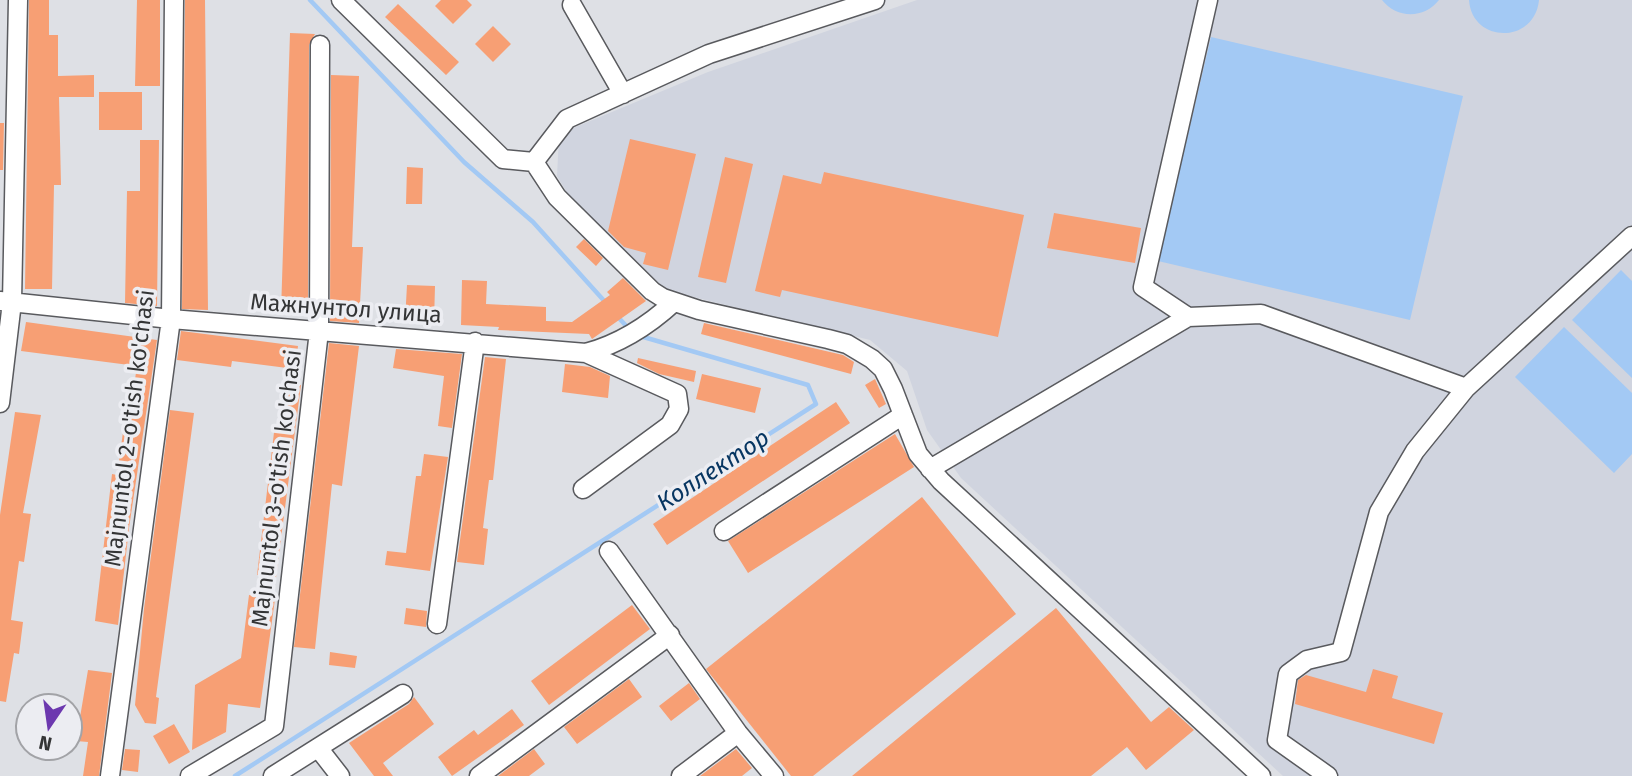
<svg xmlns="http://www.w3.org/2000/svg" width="1632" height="776" font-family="'Fira Sans',sans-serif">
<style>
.built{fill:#d0d4df}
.water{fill:#a3c9f4}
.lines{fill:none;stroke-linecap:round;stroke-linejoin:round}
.stream{stroke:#a3c9f4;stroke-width:4.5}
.building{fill:#f79f74}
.minor-casing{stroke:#595a5e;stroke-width:21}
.minor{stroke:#fff;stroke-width:18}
.labels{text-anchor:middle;stroke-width:7;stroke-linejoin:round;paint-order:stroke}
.street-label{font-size:23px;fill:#343536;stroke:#ecedf2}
.water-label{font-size:24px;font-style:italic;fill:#073662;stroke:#ecedf2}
</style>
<rect width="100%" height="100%" fill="#dee0e5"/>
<path class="built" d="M917 0H1632V776H1283L961 478 927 430 907 371 870 340 677 293 648 282 572 201 557 176 559 137 571 129 708 72Z"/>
<path class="water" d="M1382 0H1439C1424 19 1397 19 1382 0Z
M1469 0H1539C1535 44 1472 44 1469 0Z
M1211 37 1463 96 1410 320 1158 261Z
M1621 270 1632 281V378L1572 320Z
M1564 327 1632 393V454L1614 473 1515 377Z"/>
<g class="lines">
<path class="stream" d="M310 0 464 162 533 222 607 304
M617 316 630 330
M235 776 816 404 808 385 640 336"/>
</g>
<path class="building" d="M29 0H49V35H58V76L94 75V97H59L61 185H54L52 289H25Z
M137 0H160V86H135Z
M185 0H205L208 310 182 309Z
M441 0H467L472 5 453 24 435 6Z
M398 4 459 62 446 75 385 17Z
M493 26 511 44 493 62 475 44Z
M290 33 315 34 309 45 308 313 281 312Z
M331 75 359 76 352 247H363L359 323 330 321Z
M99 92H142V130H99Z
M0 123H4L3 170H0Z
M630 139 696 154 668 270 643 264 646 253 624 247 608 231Z
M140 140H159L157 306 125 303 127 191H140Z
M725 157 753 164 726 283 698 277Z
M407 167 423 168 422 204H406Z
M824 172 1024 215 998 337 782 290 780 297 755 291 783 175 821 184Z
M1054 213 1141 228 1135 263 1047 248Z
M584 239 603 258 596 266 576 247Z
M623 278 646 301 592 339 589 334 498 330 499 327 461 325 462 280 487 281 486 304 546 307V321L572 322 610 295 607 292Z
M407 285 435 286 434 322 405 321Z
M26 322 157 340 129 528 118 625 95 621 112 474 117 475 124 425 128 426 137 366 21 351Z
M704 323 843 355 854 362 851 374 701 334Z
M181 331 298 346 295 369 232 361 231 367 177 360Z
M329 343 359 346 342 486 332 484 315 649 294 647Z
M396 349 462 354 452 428 438 426 444 376 393 368Z
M485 357 506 359 493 480H489L483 528 488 529 484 565 457 562Z
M638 358 696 371 694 382 659 374 637 363Z
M565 364 590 367 610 376 608 398 562 392Z
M702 374 761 388 755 413 696 399Z
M875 379 886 404 879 408 865 385Z
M289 384 301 385 276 577 257 575 275 424 283 425Z
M836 402 850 423 667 545 653 524Z
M170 410 194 413 156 697 159 698 156 724 145 723 135 705 144 609Z
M15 412 41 415 23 513 31 514 24 562 19 561 11 620 23 622 19 654 14 653 6 702 0 701V515Z
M895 434 914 467 748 573 728 541Z
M424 454 448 457 430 571 385 565 387 551 406 553 416 476H421Z
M922 497 1016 614 813 776H791L706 669Z
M249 595 275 599 260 708 228 704 226 732 192 750 195 685 241 658Z
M632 605 650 629 549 705 531 681Z
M406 608 427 611 426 627 404 624Z
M1056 608 1151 722 1169 707 1194 730 1146 770 1127 747 1091 776H852Z
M330 652 357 656 355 668 329 665Z
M1373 669 1398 676 1392 698 1443 713 1434 744 1295 704 1298 680 1306 675 1366 692Z
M88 670 112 673 99 776H83L88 742 76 741Z
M629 679 642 697 577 744 564 727Z
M689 683 700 699 671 721 659 706Z
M414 697 434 724 383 763 393 776H374L349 743 409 704Z
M512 709 524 725 452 776 438 757 474 730 478 735Z
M174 724 190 752 169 764 153 736Z
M125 749 140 750 138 772 122 770Z
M534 749 545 764 529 776H498Z
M736 749 752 768 742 776H700Z"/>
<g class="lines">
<g class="minor-casing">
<path id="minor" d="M341 0 503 159 534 162 557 197 652 291 663 298 699 310 828 339 847 344 872 359 883 369 893 389 918 454 941 481 1261 776
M1208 0 1143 287 1188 317 1261 314 1466 388
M572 5 623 94
M534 162 567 119 709 54 875 0
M0 301 171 319 586 353C619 344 648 326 674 302
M0 403 12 302 18 0
M930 469 1188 317
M583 489 670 425 679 409 677 394 586 353
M724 531 903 415
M609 551 738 733 774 776
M437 624 475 342
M319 749 340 776
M110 776 171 319 174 0
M190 776 274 726 319 331 320 45
M273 776 403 694
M479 776 670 635
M681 776 738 733
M1328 776 1277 740 1288 674 1307 660 1341 652 1379 512 1415 451 1466 388 1632 236"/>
</g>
<use href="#minor" class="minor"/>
</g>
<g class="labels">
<g class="street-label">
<text transform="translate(346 308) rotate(4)" y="8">Мажнунтол улица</text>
<text transform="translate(129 428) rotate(-83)" y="8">Majnuntol 2-o'tish ko'chasi</text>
<text transform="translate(276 488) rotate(-83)" y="8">Majnuntol 3-o'tish ko'chasi</text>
</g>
<g class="water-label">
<text transform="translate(713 470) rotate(-33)" y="8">Коллектор</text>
</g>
</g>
<g transform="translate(49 727) rotate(193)"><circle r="33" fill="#ecedf2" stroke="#a2a3a7" stroke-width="2"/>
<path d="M0-5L12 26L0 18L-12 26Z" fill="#6c38af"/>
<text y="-10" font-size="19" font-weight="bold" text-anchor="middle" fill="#343536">N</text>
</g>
</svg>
